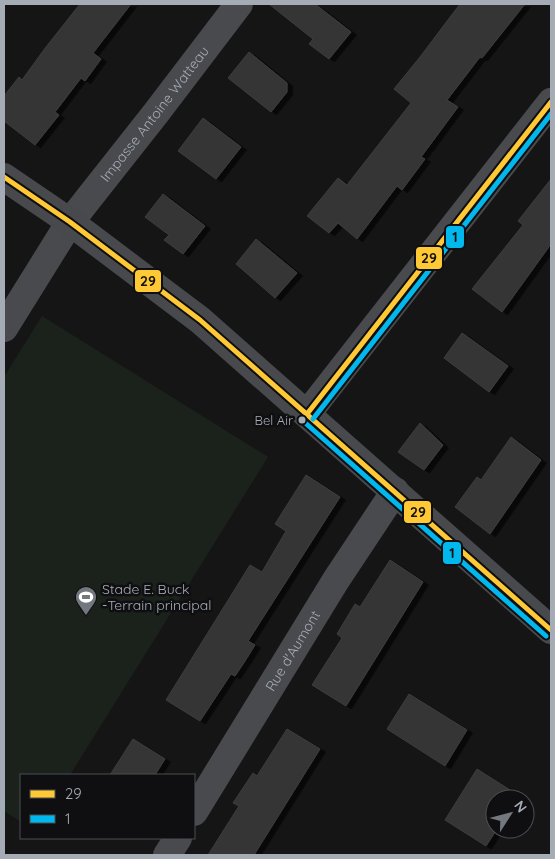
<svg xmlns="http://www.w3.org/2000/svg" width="555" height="859" font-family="Quicksand,sans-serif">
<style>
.green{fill:#1b221c}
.building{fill:#343436;stroke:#3d3e41;filter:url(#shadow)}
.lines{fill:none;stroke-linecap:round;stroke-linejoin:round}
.street{stroke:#494a4e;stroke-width:28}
.secondary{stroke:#48494c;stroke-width:28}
.bus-1-casing{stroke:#0f0f11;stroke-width:9}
.bus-2-casing{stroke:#0f0f11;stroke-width:9}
.bus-1{stroke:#ffc936;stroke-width:5}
.bus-2{stroke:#00b8ed;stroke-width:5}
.bus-dot{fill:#a6acb6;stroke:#0f0f11;stroke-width:2}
.labels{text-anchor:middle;stroke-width:5;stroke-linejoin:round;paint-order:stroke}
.bus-label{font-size:13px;fill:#a6acb6;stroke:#0f0f11;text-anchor:end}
.street-label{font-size:14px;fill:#a6acb6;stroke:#0f0f11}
.poi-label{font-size:14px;fill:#a6acb6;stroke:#0f0f11;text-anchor:start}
.line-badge{stroke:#0f0f11;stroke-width:2}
.pale-badge-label{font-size:14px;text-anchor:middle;font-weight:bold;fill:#111}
</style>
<defs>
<filter id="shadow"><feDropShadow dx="5.5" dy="3" stdDeviation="0" flood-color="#0009"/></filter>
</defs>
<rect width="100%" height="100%" fill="#151515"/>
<path class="green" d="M42 316 268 457 70 775H21V822L4 811V377Z"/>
<path class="building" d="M80 4H131L93 53 101 59 85 81 81 78 55 112 59 115 35 145 4 121V96L19 77 22 80 46 47Z
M269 4H315L351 32 329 59 309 44 313 39Z
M460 4H525L482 58 480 57 447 100 458 107 421 157 425 159 402 190 397 186 357 239 338 223 329 233 307 216 338 178 347 185 411 103 394 89 420 57Z
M249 52 287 83V92L271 112 228 78Z
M203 118 241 147 216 179 178 151Z
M551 179V244L502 312 472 289 523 225 518 221Z
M163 194 205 226 183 254 164 240 169 235 145 217Z
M256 239 297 273 275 298 236 264Z
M462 333 508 366 489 392 444 358Z
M420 423 443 445 424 470 398 452Z
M511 437 541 460 490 534 455 507 477 477 481 480Z
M306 475 340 497 248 641 255 645 245 661 235 676 231 674 200 721 166 700 250 565 262 572 286 531 275 524Z
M390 560 423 582 346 706 312 685 342 638 337 634 355 604 360 607Z
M409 694 467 730 445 766 387 729Z
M287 729 320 749 254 855H208L239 806 233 803 253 773 257 776Z
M133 739 165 759 155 775H110Z
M477 769 518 795 516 799H495V829H497L486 846 445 820Z"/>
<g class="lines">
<g class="street">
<path id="s1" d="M4 328 70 222 156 113 239 4"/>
<path d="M307 414 551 102"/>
<path id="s2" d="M194 812 336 580 395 491"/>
<path d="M167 855 178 838"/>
</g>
<path class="secondary" d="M4 177 70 222 200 320 551 630"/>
<g class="bus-1-casing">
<path id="bus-1" d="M4 177 70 222 200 320 551 630
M307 414 551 102"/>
</g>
<g class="bus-2-casing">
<path id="bus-2" d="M313 419 551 114
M302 420 546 636"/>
</g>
<use href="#bus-1" class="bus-1"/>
<use href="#bus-2" class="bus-2"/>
</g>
<defs>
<g id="stadium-pin" transform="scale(1.125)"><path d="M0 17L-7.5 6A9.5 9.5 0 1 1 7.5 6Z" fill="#73777e" stroke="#0f0f11"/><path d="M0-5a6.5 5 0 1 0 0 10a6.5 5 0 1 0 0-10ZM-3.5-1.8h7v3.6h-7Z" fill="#fff"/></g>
</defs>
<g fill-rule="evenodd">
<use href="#stadium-pin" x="86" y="597"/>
</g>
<circle class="bus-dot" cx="302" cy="420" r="4.5"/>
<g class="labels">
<g class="bus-label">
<text x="293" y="425">Bel Air</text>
</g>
<g class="street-label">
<text dy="5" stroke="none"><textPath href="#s1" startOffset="262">Impasse Antoine Watteau</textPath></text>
<text dy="5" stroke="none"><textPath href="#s2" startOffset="189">Rue d'Aumont</textPath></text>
</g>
<g class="poi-label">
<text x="102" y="594">Stade E. Buck<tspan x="102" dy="16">-Terrain principal</tspan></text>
</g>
</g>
<g class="line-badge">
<rect x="445" y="225" width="20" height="24" rx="5" fill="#00b8ed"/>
<rect x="415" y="246" width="28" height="24" rx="5" fill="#ffc936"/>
<rect x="134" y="269" width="28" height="24" rx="5" fill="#ffc936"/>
<rect x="403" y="500" width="29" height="24" rx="5" fill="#ffc936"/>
<rect x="442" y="541" width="20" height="24" rx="5" fill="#00b8ed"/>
</g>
<g class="pale-badge-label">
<text x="455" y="242">1</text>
<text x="429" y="263">29</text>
<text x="148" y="286">29</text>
<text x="418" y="517">29</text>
<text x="452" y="558">1</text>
</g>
<rect width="555" height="859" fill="none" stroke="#a6acb6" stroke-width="10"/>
<rect x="20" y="774" width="175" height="65" fill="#0f0f11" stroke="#4b4e53"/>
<rect x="30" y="790" width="25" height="8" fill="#ffc936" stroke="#4b4e53"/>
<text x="65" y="799" font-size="15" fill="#a6acb6">29</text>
<rect x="30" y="815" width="25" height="8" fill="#00b8ed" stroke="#4b4e53"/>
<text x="65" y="824" font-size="15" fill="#a6acb6">1</text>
<g transform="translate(510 814) rotate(54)"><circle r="24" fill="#0f0f11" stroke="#4b4e53"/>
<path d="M0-4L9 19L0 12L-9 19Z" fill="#73777e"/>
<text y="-8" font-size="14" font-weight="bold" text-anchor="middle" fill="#a6acb6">N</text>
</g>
</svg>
